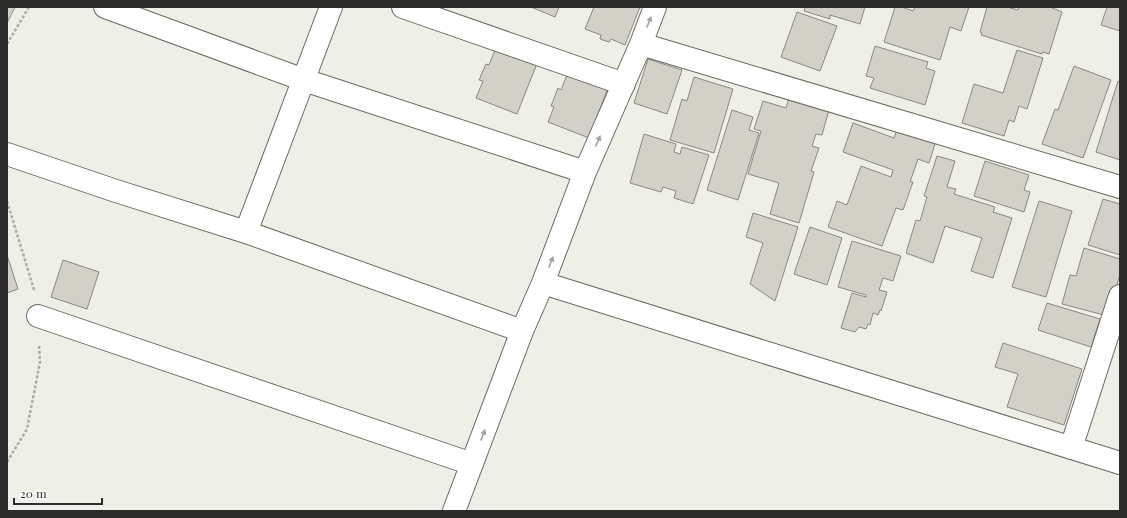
<svg xmlns="http://www.w3.org/2000/svg" width="1127" height="518" font-family="'Playfair Display',serif">
<style>
.building{fill:#d3d0c8;stroke:#8c8881}
.lines{fill:none;stroke-linecap:round;stroke-linejoin:round}
.minor-casing{stroke:#696b64;stroke-width:24}
.path{stroke:#abaca6;stroke-width:2.5;stroke-dasharray:3 2;stroke-linecap:butt}
.minor{stroke:#fff;stroke-width:22}
.oneway{fill:#a0a09f}
</style>
<rect width="100%" height="100%" fill="#eeefe7"/>
<path class="building" d="M7 7H15L7 23Z
M531 7H559L555 17Z
M594 7H640L625 45 611 39 609 42 600 39 601 35 585 29Z
M805 7H865L860 24 830 15V19L804 11Z
M895 7H902L913 11 915 7H969L961 31 950 27 940 60 884 42Z
M987 7H1007L1018 10 1019 7H1050L1062 12 1049 54 1043 52 1042 54 981 35 982 33 980 32Z
M1107 7H1120V31L1101 25Z
M797 12 837 26 820 71 781 57Z
M497 45 538 61 517 114 476 98 483 81 479 80 486 64 489 65Z
M875 46 928 62 926 68 935 71 925 105 870 88 874 78 866 76Z
M1017 50 1043 58 1027 109 1019 106 1014 122 1009 120 1004 136 962 123 974 84 1003 93Z
M648 59 682 70 667 114 634 103Z
M1074 66 1111 80 1083 158 1042 144 1055 109 1058 110Z
M569 70 609 85 589 138 548 122 554 107 551 106 558 88 561 90Z
M694 77 733 89 714 153 670 140 682 99 687 101Z
M1118 81 1120 82V160L1096 152Z
M789 98 829 110 822 135 816 134 812 146 819 148 811 171 814 172 799 223 770 214 779 183 748 174 761 131 754 129 763 101 786 108Z
M732 110 753 117 749 130 759 133 738 200 707 190Z
M853 123 894 138 897 129 935 144 929 163 918 159 910 182H913L903 210 896 208 882 246 828 227 837 201 847 205 861 166 891 177 893 170 843 152Z
M644 134 676 144 674 152 680 154 682 147 709 155 693 204 674 198 676 191 663 187 661 192 630 183Z
M937 156 955 161 947 187 956 189 954 194 995 207 993 212 1012 218 993 278 971 271 982 238 945 226 933 263 906 253 916 220 920 221 927 197 924 196Z
M985 161 1029 175 1024 190 1030 192 1024 212 974 196Z
M1103 199 1120 204V255L1088 245Z
M1039 201 1072 211 1046 297 1012 287Z
M753 213 798 227 775 301 750 284 763 243 746 237Z
M810 227 842 238 827 285 794 274Z
M852 241 901 256 893 281 883 278 879 290 887 292 881 311 880 310 878 315 873 313 870 325 868 324 866 329 859 327 855 332 841 328 852 293 866 297V295L838 287Z
M1084 248 1120 259V274L1108 316 1062 304 1070 275 1076 276Z
M7 255 18 289 7 293Z
M63 260 99 272 87 309 51 297Z
M1047 303 1100 319 1091 347 1038 330Z
M1003 343 1082 369 1064 425 1007 407 1018 374 995 367Z"/>
<g class="lines">
<g class="minor-casing">
<path id="minor" d="M105 7 304 80 585 172
M403 7 624 84
M641 44 1120 187
M7 154 116 191 246 232 522 331
M246 232 331 7
M543 283 1120 463
M38 316 472 464
M1071 448 1120 296
M454 511 522 331 543 283 585 172 641 44 655 7"/>
</g>
<path class="path" d="M7 44 29 7
M7 201 34 290
M7 462 27 429 40 362 39 345"/>
<use href="#minor" class="minor"/>
</g>
<defs><path id="oneway-solid" d="M-6-.8H1V-3.2L6.5 0L1 3.2V.8H-6Z"/></defs>
<g class="oneway">
<use href="#oneway-solid" transform="translate(649 22) rotate(-69)"/>
<use href="#oneway-solid" transform="translate(598 141) rotate(-67)"/>
<use href="#oneway-solid" transform="translate(551 262) rotate(-69)"/>
<use href="#oneway-solid" transform="translate(483 435) rotate(-69)"/>
</g>
<rect width="1127" height="518" fill="none" stroke="#2c2d2a" stroke-width="16"/>
<path d="M14 498v6h88v-6" fill="none" stroke="#2c2d2a" stroke-width="2"/>
<text x="20" y="498" font-size="12" fill="#2c2d2a" stroke="#ffffff" stroke-width="3" paint-order="stroke">20 m</text>
</svg>
